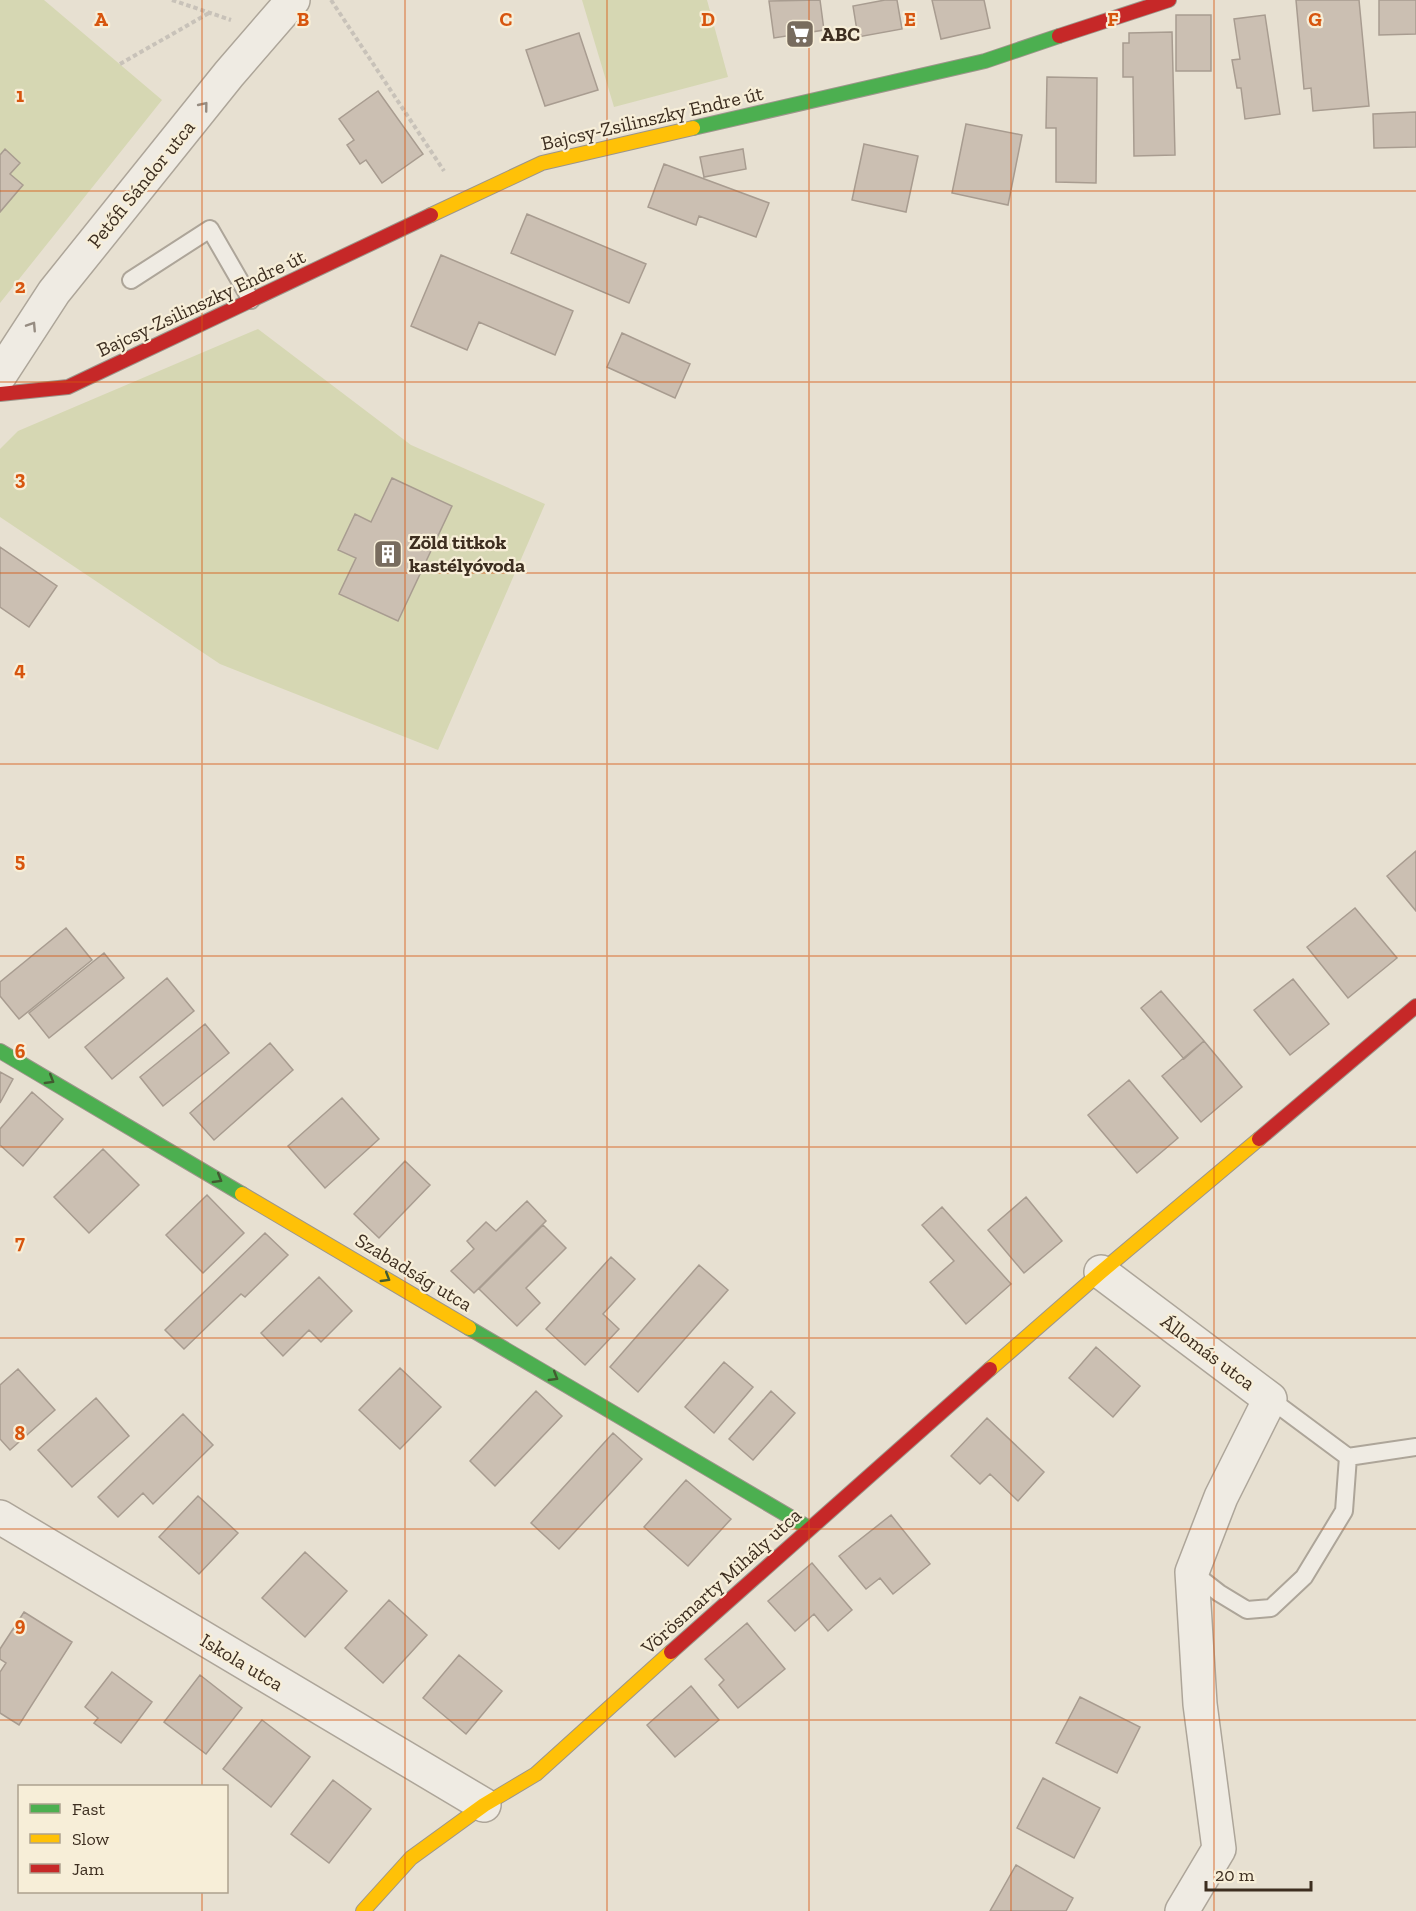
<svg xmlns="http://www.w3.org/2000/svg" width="1416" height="1911" font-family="'Zilla Slab',serif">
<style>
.green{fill:#d6d7b3}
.building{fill:#cbbfb2;stroke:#a89c90;stroke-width:1.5}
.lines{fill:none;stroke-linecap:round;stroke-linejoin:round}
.lane-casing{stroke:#ada599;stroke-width:20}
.street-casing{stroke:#ada599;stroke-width:36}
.fast-casing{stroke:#9c958a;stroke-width:16}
.slow-casing{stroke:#9c958a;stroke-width:16}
.jam-casing{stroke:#9c958a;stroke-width:16}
.path{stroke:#c8c2b9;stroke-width:4;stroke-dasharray:4.5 3;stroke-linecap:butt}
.lane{stroke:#efebe3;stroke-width:16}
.street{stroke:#efebe3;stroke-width:33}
.fast{stroke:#4caf50;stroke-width:14}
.slow{stroke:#ffc107;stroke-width:14}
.jam{stroke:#c62828;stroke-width:14}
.oneway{stroke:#968c82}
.oneway2{stroke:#425b31}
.grid{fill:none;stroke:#d7550e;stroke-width:1.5;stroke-opacity:0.55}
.labels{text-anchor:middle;stroke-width:4.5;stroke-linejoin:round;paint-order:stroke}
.poi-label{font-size:20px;font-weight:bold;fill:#3d2e20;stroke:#f7eed8;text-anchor:start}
.street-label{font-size:20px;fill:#3d2e20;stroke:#f7eed8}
.grid-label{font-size:20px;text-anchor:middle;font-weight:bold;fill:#d7550e;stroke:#f7eed8;stroke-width:4.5;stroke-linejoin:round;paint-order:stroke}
</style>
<rect width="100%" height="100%" fill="#e7e0d1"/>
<path class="green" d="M0 0H44L162 100 0 303Z
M582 0H707L728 77 614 107Z
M258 329 411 445 545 504 438 750 220 664 0 517V449L18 431Z"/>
<path class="building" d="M820 0 824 30 774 38 769 1Z
M885 0H897L902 29 858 37 853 6Z
M932 0H984L990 28 941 39Z
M1296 0H1359L1369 106 1313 111 1311 88 1304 89Z
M1379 0H1416V34L1379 35Z
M1176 15H1211V71H1176Z
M1265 15 1280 114 1245 119 1241 88H1237L1232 60 1240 59 1234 19Z
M1172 32 1175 155 1134 156 1133 77H1123V43H1129V33Z
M579 33 598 90 545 106 526 50Z
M1047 77 1097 78 1096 183 1056 182V128H1046Z
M378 91 423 154 382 183 366 160 360 164 347 145 354 140 339 119Z
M1416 112V147L1374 148 1373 114Z
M966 124 1022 135 1008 205 952 193Z
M864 144 918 156 906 212 852 200Z
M5 149 20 163 10 174 23 185 0 212V155Z
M743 149 746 169 704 177 700 157Z
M664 164 769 203 756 237 699 216 696 225 648 207Z
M527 214 646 264 629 303 511 253Z
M441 255 573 311 555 355 479 322 467 350 411 326Z
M622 333 690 364 675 398 607 367Z
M392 478 452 506 398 621 339 594 356 558 338 550 355 514 371 522Z
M0 547 57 586 29 627 0 607Z
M1416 851V911L1387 876Z
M1355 908 1397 958 1348 998 1307 947Z
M66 928 92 960 19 1019 0 996V982Z
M104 953 124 978 49 1038 29 1013Z
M167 978 194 1011 112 1079 85 1047Z
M1293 979 1329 1024 1290 1055 1254 1010Z
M1161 991 1204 1041 1184 1059 1141 1008Z
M205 1024 229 1053 163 1106 140 1077Z
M1204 1041 1242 1087 1201 1122 1162 1076Z
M270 1043 293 1070 214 1140 190 1113Z
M0 1072 13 1079 0 1103Z
M1129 1080 1178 1138 1137 1173 1088 1115Z
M32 1092 63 1119 23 1166 0 1145V1129Z
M342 1098 379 1139 325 1188 288 1146Z
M103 1149 139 1185 89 1233 54 1197Z
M405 1161 430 1185 379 1238 354 1214Z
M207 1195 244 1233 203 1273 166 1235Z
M1026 1197 1062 1241 1024 1273 988 1230Z
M527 1201 546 1221 474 1293 451 1271 474 1249 467 1241 486 1222 496 1231Z
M942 1207 1011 1284 966 1324 930 1282 954 1261 922 1225Z
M543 1225 566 1248 526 1288 540 1303 517 1326 479 1289Z
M265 1233 288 1255 245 1297 241 1294 184 1349 165 1330Z
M611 1257 635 1279 603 1314 619 1329 585 1365 546 1329Z
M699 1265 728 1290 638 1392 610 1367Z
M319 1277 352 1311 321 1342 309 1330 283 1356 261 1333Z
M1096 1347 1140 1386 1113 1417 1069 1378Z
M724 1362 753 1387 714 1433 685 1407Z
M400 1368 441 1407 400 1449 359 1410Z
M18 1369 55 1410 10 1450 0 1439V1385Z
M536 1391 562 1416 495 1486 470 1461Z
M771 1391 795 1413 753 1460 729 1439Z
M96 1398 129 1436 72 1487 38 1450Z
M183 1414 213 1445 153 1504 143 1493 118 1517 98 1497Z
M987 1418 1044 1472 1018 1501 990 1474 980 1484 951 1456Z
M613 1433 642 1459 559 1549 531 1523Z
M686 1480 731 1519 688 1566 644 1527Z
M198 1496 238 1533 199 1574 159 1537Z
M891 1515 930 1564 893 1594 880 1578 866 1589 839 1556Z
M305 1552 347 1591 305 1637 262 1598Z
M812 1563 852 1610 828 1631 814 1614 795 1631 768 1601Z
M389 1600 427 1635 383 1683 345 1648Z
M24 1612 72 1642 19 1725 0 1713V1672L6 1663 0 1659V1649Z
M747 1623 785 1669 738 1708 719 1685 724 1680 705 1659Z
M459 1655 502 1691 466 1734 423 1698Z
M112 1672 152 1702 121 1743 94 1723 98 1718 85 1707Z
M200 1675 242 1708 206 1754 164 1722Z
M691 1686 719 1720 675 1757 647 1725Z
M1080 1697 1140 1727 1117 1773 1056 1743Z
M262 1720 310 1757 271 1807 223 1769Z
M1043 1778 1100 1808 1074 1858 1017 1828Z
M333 1780 371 1809 329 1863 291 1834Z
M1016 1865 1073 1898 1066 1911H990Z"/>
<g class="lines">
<g class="lane-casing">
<path id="lane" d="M131 280 210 229 251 300
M1348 1457 1416 1447
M1192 1572 1219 1593 1247 1610 1271 1608 1304 1577 1344 1511 1348 1457 1270 1399"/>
</g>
<g class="street-casing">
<path id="street" d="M0 375 54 292 229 74 293 0
M1101 1272 1270 1399 1221 1497 1192 1572 1200 1704 1219 1849 1182 1911
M0 1517 484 1805"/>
</g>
<g class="fast-casing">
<path id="fast" d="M693 128 985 61 1059 36
M0 1051 242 1194
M469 1328 809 1528"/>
</g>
<g class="slow-casing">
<path id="slow" d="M431 215 542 163 693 128
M242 1194 469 1328
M990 1369 1101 1272 1259 1139
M363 1911 411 1858 484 1805 536 1774 671 1652"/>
</g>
<g class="jam-casing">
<path id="jam" d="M1059 36 1169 0
M0 394 68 387 431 215
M1259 1139 1416 1006
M671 1652 990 1369"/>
</g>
<path class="path" d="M172 0 231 20
M331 0 444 171
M120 64 209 13"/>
<use href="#lane" class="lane"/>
<use href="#street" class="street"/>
<use href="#fast" class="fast"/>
<use href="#slow" class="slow"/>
<use href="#jam" class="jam"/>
</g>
<defs><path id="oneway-chevron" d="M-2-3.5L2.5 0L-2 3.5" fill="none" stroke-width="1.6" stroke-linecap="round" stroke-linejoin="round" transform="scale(1.5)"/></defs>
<g class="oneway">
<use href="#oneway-chevron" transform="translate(204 106) rotate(-51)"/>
<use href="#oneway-chevron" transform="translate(32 326) rotate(-57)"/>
</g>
<g class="oneway2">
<use href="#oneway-chevron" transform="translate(50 1080) rotate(31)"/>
<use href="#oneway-chevron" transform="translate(218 1179) rotate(31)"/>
<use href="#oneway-chevron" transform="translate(386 1278) rotate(31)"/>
<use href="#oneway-chevron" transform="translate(554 1377) rotate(31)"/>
</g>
<path class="grid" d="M202 0V1786M405 0V1911M607 0V1911M809 0V1911M1011 0V1911M1214 0V1911M0 191H1416M0 382H1416M0 573H1416M0 764H1416M0 956H1416M0 1147H1416M0 1338H1416M0 1529H1416M0 1720H1416M202 1892V1911"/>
<defs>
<g id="supermarket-square" transform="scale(1.5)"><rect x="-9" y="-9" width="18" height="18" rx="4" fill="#786c5e" stroke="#f7eed8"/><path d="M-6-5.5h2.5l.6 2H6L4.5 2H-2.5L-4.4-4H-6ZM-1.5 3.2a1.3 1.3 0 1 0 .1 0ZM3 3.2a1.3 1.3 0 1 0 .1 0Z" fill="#fff"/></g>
<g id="building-square" transform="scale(1.5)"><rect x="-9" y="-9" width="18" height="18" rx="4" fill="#786c5e" stroke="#f7eed8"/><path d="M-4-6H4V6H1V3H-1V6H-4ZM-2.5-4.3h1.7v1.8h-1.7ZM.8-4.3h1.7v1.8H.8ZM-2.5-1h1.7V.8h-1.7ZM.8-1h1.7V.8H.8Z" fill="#fff"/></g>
</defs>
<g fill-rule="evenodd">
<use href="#supermarket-square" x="800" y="34"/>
<use href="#building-square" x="388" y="554"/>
</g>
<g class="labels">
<g class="poi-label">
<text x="821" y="41">ABC</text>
<text x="409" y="549">Zöld titkok<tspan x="409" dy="23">kastélyóvoda</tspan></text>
</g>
<g class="street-label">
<text transform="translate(652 118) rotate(-13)" y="7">Bajcsy-Zsilinszky Endre út</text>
<text transform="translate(141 184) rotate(-51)" y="7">Petőfi Sándor utca</text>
<text transform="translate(201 303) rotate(-25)" y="7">Bajcsy-Zsilinszky Endre út</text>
<text transform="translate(414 1272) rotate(31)" y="7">Szabadság utca</text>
<text transform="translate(1208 1352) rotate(37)" y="7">Állomás utca</text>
<text transform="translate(721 1581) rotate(-42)" y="7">Vörösmarty Mihály utca</text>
<text transform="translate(242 1662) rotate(31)" y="7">Iskola utca</text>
</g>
</g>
<g class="grid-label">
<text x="101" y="26">A</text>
<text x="303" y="26">B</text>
<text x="506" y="26">C</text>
<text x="708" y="26">D</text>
<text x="910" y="26">E</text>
<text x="1113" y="26">F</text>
<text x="1315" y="26">G</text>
<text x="20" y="102">1</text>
<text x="20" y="293">2</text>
<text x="20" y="485">3</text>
<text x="20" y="676">4</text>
<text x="20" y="867">5</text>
<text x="20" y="1058">6</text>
<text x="20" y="1249">7</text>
<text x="20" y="1440">8</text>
<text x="20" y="1631">9</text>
</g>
<rect x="18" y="1785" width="210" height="108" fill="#f7eed8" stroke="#ada18e" stroke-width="1.5"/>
<rect x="30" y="1804" width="30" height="9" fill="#4caf50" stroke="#ada18e" stroke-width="1.5"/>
<text x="72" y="1815" font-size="18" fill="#3d2e20">Fast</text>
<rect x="30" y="1834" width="30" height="9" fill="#ffc107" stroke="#ada18e" stroke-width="1.5"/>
<text x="72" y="1845" font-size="18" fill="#3d2e20">Slow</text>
<rect x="30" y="1864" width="30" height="9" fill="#c62828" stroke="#ada18e" stroke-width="1.5"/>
<text x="72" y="1875" font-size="18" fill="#3d2e20">Jam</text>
<path d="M1206 1881v9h105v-9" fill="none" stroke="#3d2e20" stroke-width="3"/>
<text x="1215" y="1881" font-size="18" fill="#3d2e20" stroke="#f7eed8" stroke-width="4.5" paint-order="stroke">20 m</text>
</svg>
